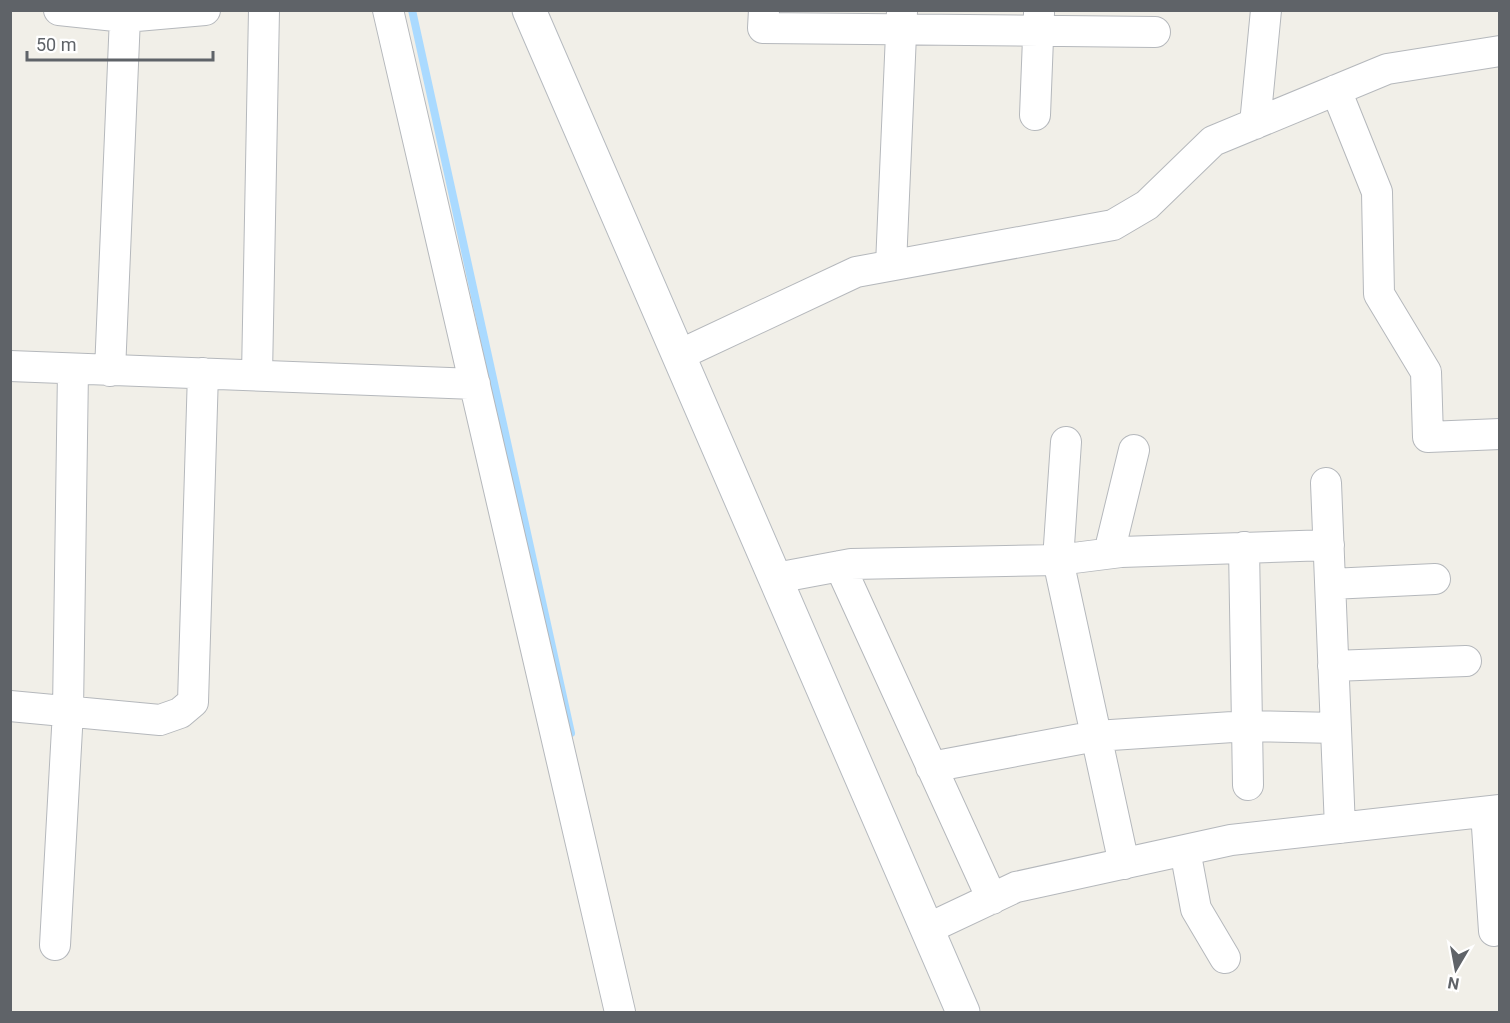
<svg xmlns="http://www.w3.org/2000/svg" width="1510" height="1023" font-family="Roboto,sans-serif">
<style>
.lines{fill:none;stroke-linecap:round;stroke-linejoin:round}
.stream{stroke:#aadaff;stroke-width:8}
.street-casing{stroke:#b5b8bc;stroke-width:32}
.secondary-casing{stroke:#b6babf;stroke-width:35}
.street{stroke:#fff;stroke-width:30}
.secondary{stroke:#fff;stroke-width:33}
</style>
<rect width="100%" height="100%" fill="#f1efe8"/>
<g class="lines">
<path class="stream" d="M412 10 571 733"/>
<g class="street-casing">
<path id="street" d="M59 10 125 17 205 10
M388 10 620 1012
M764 10 763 28 1155 32
M1336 90 1377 192 1379 294 1426 372 1428 437 1500 434
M1035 115 1039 13
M1255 124 1266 10
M891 265 902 11
M679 355 856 272 1113 225 1147 205 1213 141 1387 69 1500 51
M10 366 475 384
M110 371 125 17
M257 375 264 10
M1066 442 1058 560 1124 864
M1326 483 1340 828
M1244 547 1248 785
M1109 553 1134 450
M840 566 992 899
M776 578 851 564 1058 560 1121 552 1329 545
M1331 584 1435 579
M1333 666 1466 661
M10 706 160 720 180 713 193 702 203 373
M931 767 1096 736 1248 726 1336 728
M1486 812 1494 931
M1185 850 1196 909 1225 958
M927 929 1016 887 1231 840 1500 810
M55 945 68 711 73 370"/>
</g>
<g class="secondary-casing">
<path id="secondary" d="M529 10 963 1012"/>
</g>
<use href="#street" class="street"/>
<use href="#secondary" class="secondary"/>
</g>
<rect width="1510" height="1023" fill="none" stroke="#5f6368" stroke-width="24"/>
<g transform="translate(1456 969) rotate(190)" stroke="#ffffff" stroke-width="4.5" paint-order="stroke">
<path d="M0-4.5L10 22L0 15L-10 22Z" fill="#5f6368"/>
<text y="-9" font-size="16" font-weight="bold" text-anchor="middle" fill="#5f6368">N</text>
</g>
<path d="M27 51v9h186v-9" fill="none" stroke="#5f6368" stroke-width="3"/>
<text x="36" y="51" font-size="18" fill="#5f6368" stroke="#ffffff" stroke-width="4.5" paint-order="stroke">50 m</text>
</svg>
